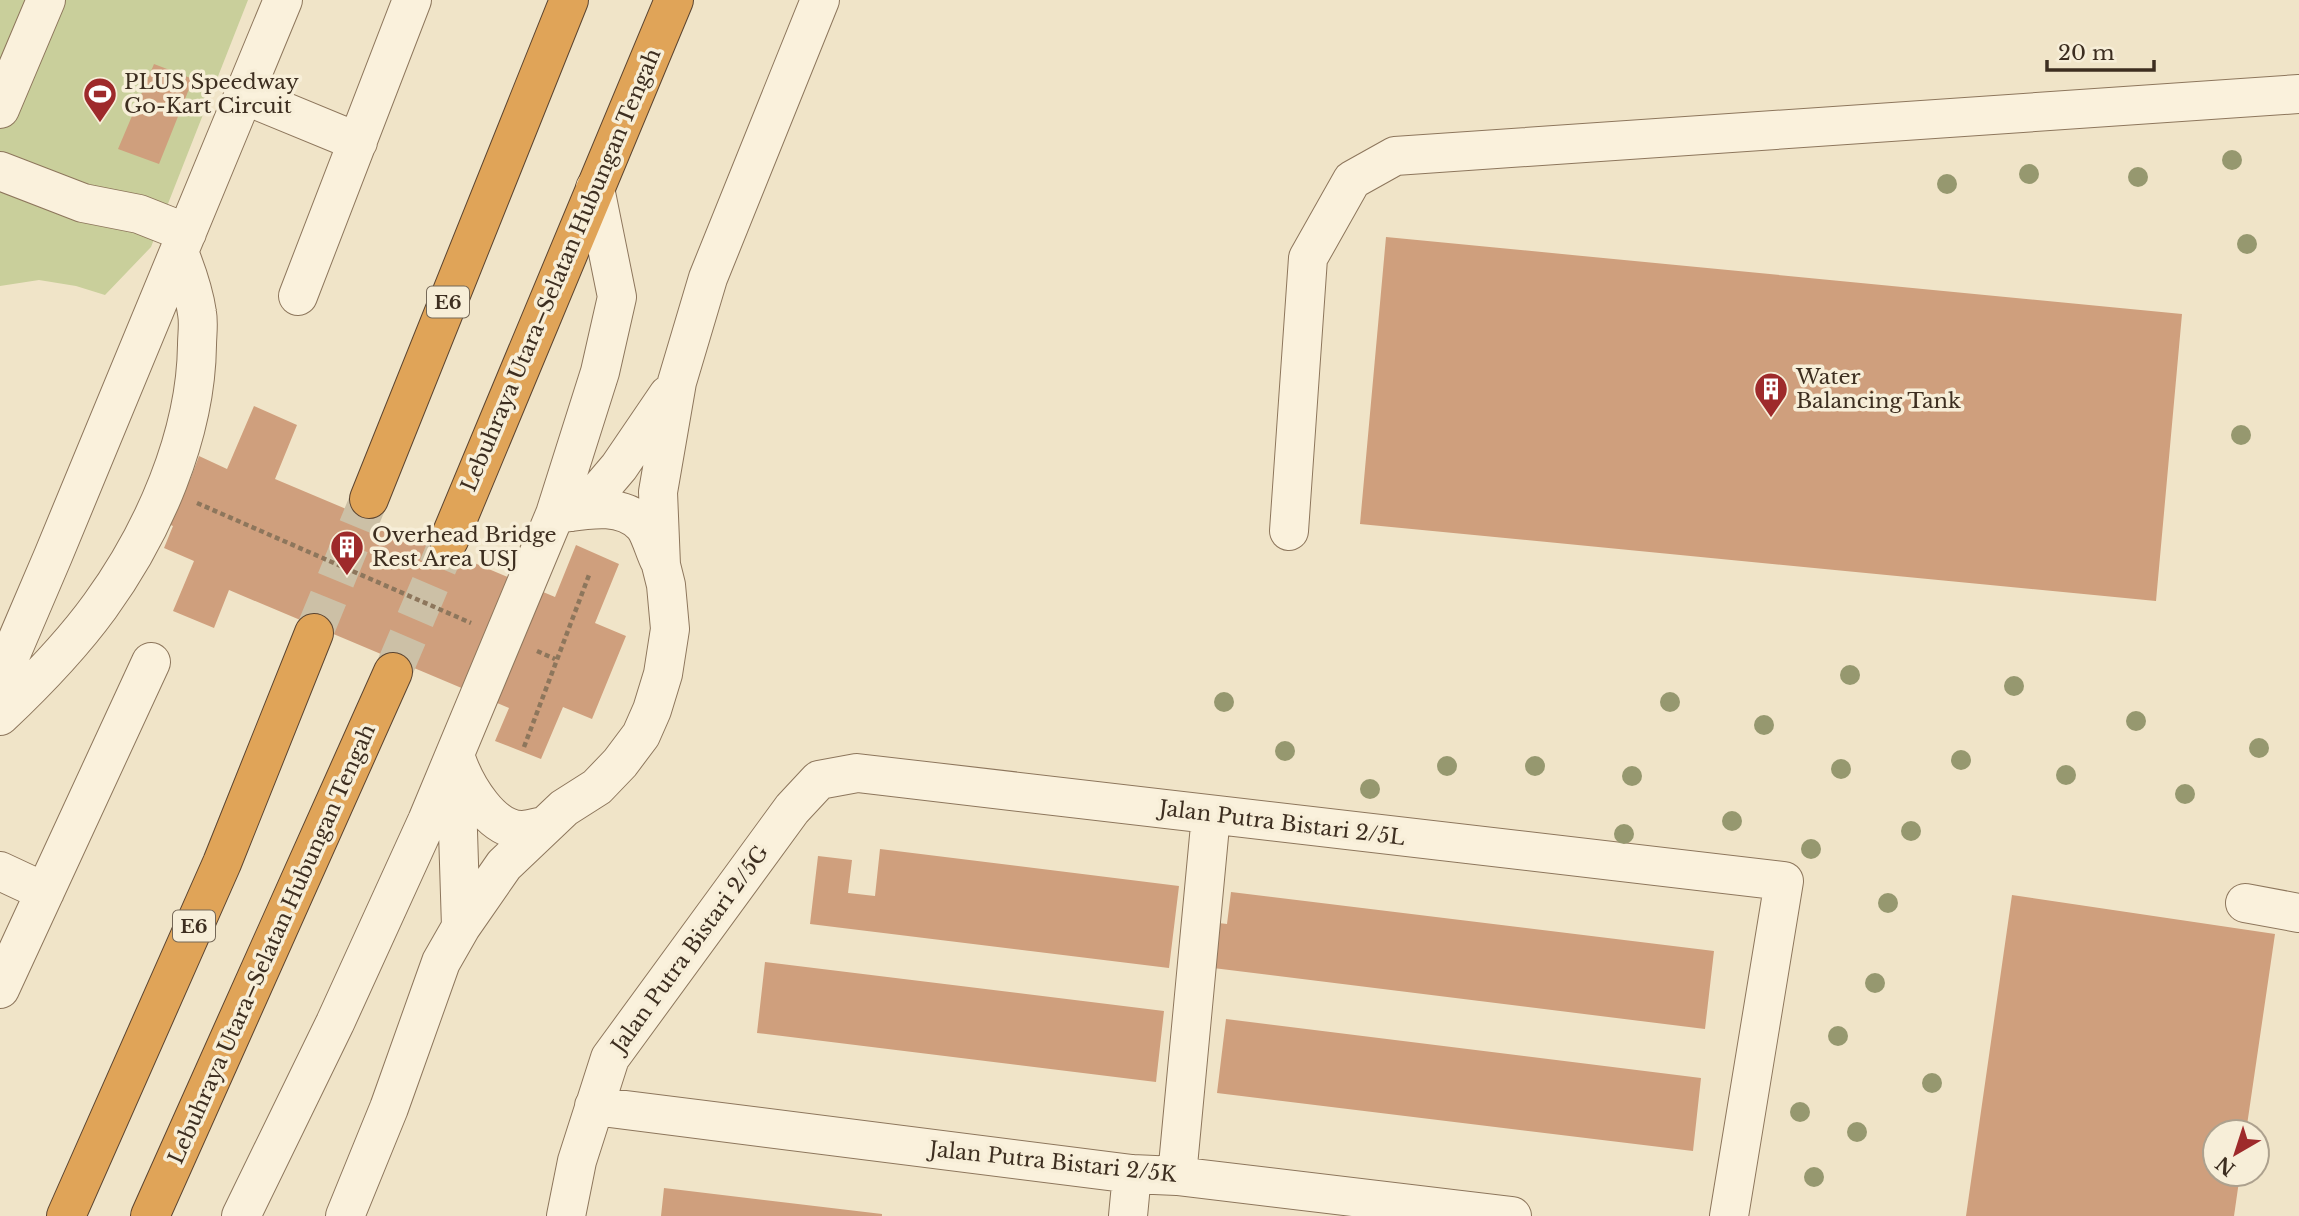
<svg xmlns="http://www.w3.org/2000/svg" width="2299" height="1216" font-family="'Libre Baskerville',serif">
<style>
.green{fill:#c9cf9b}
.building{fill:#cf9f7d}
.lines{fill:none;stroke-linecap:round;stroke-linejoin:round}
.highway-tunnel{stroke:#ccc0a6;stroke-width:38;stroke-dasharray:38 19;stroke-linecap:butt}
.minor-casing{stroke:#8d765c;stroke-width:40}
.highway-casing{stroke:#5b4430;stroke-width:40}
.path{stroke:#8d765c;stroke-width:4.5;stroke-dasharray:5 3.5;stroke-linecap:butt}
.minor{stroke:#faf1dc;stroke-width:38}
.highway{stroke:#e0a458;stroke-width:38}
.tree{fill:#96986f}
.labels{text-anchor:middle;stroke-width:7;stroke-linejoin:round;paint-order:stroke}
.shield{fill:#f7eed8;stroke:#756857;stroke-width:2}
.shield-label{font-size:19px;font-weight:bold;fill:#3d2e20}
.poi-label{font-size:21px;fill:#3d2e20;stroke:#f7eed8;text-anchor:start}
.street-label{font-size:21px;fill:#3d2e20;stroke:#f7eed8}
</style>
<rect width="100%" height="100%" fill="#f0e4c8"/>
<path class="green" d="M0 0H248L151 247 105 295 76 286 39 280 0 286Z"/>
<path class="building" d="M154 64 193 79 159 164 118 149Z
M1386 237 2182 314 2156 601 1360 524Z
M254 406 297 425 275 479 555 597 576 545 619 564 595 623 626 636 592 719 563 707 541 759 495 741 509 708 229 590 214 628 173 611 194 561 164 548 173 526 159 520 178 475 190 480 199 456 227 469Z
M880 849 1179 886 1169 968 810 924 818 856 852 860 848 893 875 896Z
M1231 892 1714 951 1705 1029 1205 967 1210 922 1227 924Z
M2012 895 2275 934 2246 1132H2215V1174H2240L2234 1216H1966Z
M765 962 1164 1011 1156 1082 757 1033Z
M1226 1019 1701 1078 1693 1151 1217 1093Z
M664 1188 882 1214V1216H661Z"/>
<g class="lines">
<path class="highway-tunnel" d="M314 633 369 499
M393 672 449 540"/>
<g class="minor-casing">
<path id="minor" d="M244 95 358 142
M0 109 46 0
M0 171 83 203 139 214 187 233
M298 296 412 0
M571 512 596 494 619 467 668 395
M564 513C590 509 623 503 643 525 650 533 654 550 659 560
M1289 531 1308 258 1352 180 1395 156 2299 94
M0 680 53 556 283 0
M0 716C36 682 71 646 100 606 153 533 196 436 197 345 197 335 199 324 197 313 194 292 187 272 179 252
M457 761C466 786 491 830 522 830 529 830 537 827 544 826
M456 768 461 927
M0 871 45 892
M2245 903 2299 913
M0 989 151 662
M594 1106 1132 1174 1177 1176 1512 1216
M1177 1176 1211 815
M241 1216 335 1023 427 821 555 514 600 372 617 297 595 188
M345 1216 389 1108 441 962 461 927 504 865 564 808 597 787 620 763 641 735 652 710 663 674 670 629 666 585 661 565 658 492 677 382 708 278 820 0
M566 1216 577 1161 610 1058 792 809 819 780 857 773 1784 881 1729 1216
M1128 1216 1132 1174"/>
</g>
<g class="highway-casing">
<path id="highway" d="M369 499 569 0
M449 540 674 0
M66 1216 222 863 314 633
M150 1216 393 672"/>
</g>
<path class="path" d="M197 503 471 623
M537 651 555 659
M524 747 589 575"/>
<use href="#minor" class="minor"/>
<use href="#highway" class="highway"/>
</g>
<g class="tree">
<circle cx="2232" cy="160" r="10"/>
<circle cx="2029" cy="174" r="10"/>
<circle cx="2138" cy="177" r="10"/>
<circle cx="1947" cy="184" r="10"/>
<circle cx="2247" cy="244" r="10"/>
<circle cx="2241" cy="435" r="10"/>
<circle cx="1850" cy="675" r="10"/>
<circle cx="2014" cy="686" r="10"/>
<circle cx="1224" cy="702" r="10"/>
<circle cx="1670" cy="702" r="10"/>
<circle cx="2136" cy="721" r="10"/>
<circle cx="1764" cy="725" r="10"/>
<circle cx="2259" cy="748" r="10"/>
<circle cx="1285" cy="751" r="10"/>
<circle cx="1961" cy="760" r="10"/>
<circle cx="1447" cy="766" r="10"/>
<circle cx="1535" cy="766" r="10"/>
<circle cx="1841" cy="769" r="10"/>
<circle cx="2066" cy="775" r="10"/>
<circle cx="1632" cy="776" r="10"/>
<circle cx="1370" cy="789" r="10"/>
<circle cx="2185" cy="794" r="10"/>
<circle cx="1732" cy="821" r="10"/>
<circle cx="1911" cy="831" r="10"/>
<circle cx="1624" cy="834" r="10"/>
<circle cx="1811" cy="849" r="10"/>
<circle cx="1888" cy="903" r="10"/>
<circle cx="1875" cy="983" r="10"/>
<circle cx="1838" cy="1036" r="10"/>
<circle cx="1932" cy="1083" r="10"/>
<circle cx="1800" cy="1112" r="10"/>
<circle cx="1857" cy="1132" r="10"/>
<circle cx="1814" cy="1177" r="10"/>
</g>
<defs>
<g id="stadium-pin" transform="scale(1.75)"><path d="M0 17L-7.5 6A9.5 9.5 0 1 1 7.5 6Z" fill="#9e2a2b" stroke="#f7eed8"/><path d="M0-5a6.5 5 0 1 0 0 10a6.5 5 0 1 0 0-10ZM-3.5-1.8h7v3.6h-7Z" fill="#fff"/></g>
<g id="building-pin" transform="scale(1.75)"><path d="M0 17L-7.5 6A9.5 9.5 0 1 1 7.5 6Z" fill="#9e2a2b" stroke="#f7eed8"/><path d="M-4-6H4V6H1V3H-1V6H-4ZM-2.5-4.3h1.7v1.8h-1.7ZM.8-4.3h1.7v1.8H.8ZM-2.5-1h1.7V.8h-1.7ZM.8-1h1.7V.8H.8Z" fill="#fff"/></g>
</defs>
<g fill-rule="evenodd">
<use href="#stadium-pin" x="100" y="94"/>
<use href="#building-pin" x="1771" y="389"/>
<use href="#building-pin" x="347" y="547"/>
</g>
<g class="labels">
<g class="shield">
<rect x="427" y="286.5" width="42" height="31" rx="5"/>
<rect x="173" y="910.5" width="42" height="31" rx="5"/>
</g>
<g class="shield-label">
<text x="448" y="309">E6</text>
<text x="194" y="933">E6</text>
</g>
<g class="poi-label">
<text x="124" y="89">PLUS Speedway<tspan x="124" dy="24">Go-Kart Circuit</tspan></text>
<text x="1796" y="384">Water<tspan x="1796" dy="24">Balancing Tank</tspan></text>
<text x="372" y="542">Overhead Bridge<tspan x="372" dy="24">Rest Area USJ</tspan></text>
</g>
<g class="street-label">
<text transform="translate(561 270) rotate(-67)" y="7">Lebuhraya Utara–Selatan Hubungan Tengah</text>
<text transform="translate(1282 823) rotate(7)" y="7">Jalan Putra Bistari 2/5L</text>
<text transform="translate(272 944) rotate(-66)" y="7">Lebuhraya Utara–Selatan Hubungan Tengah</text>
<text transform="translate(690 949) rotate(-54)" y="7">Jalan Putra Bistari 2/5G</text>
<text transform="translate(1053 1162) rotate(6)" y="7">Jalan Putra Bistari 2/5K</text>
</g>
</g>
<g transform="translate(2236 1153) rotate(219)"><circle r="33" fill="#f7eed8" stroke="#ada18e" stroke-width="2"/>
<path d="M0-5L12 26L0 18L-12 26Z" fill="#9e2a2b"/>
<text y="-10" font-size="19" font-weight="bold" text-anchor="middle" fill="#3d2e20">N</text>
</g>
<path d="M2047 60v10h107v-10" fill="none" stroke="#3d2e20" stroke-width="3.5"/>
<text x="2058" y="60" font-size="21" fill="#3d2e20" stroke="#f7eed8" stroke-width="5" paint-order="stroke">20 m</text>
</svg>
